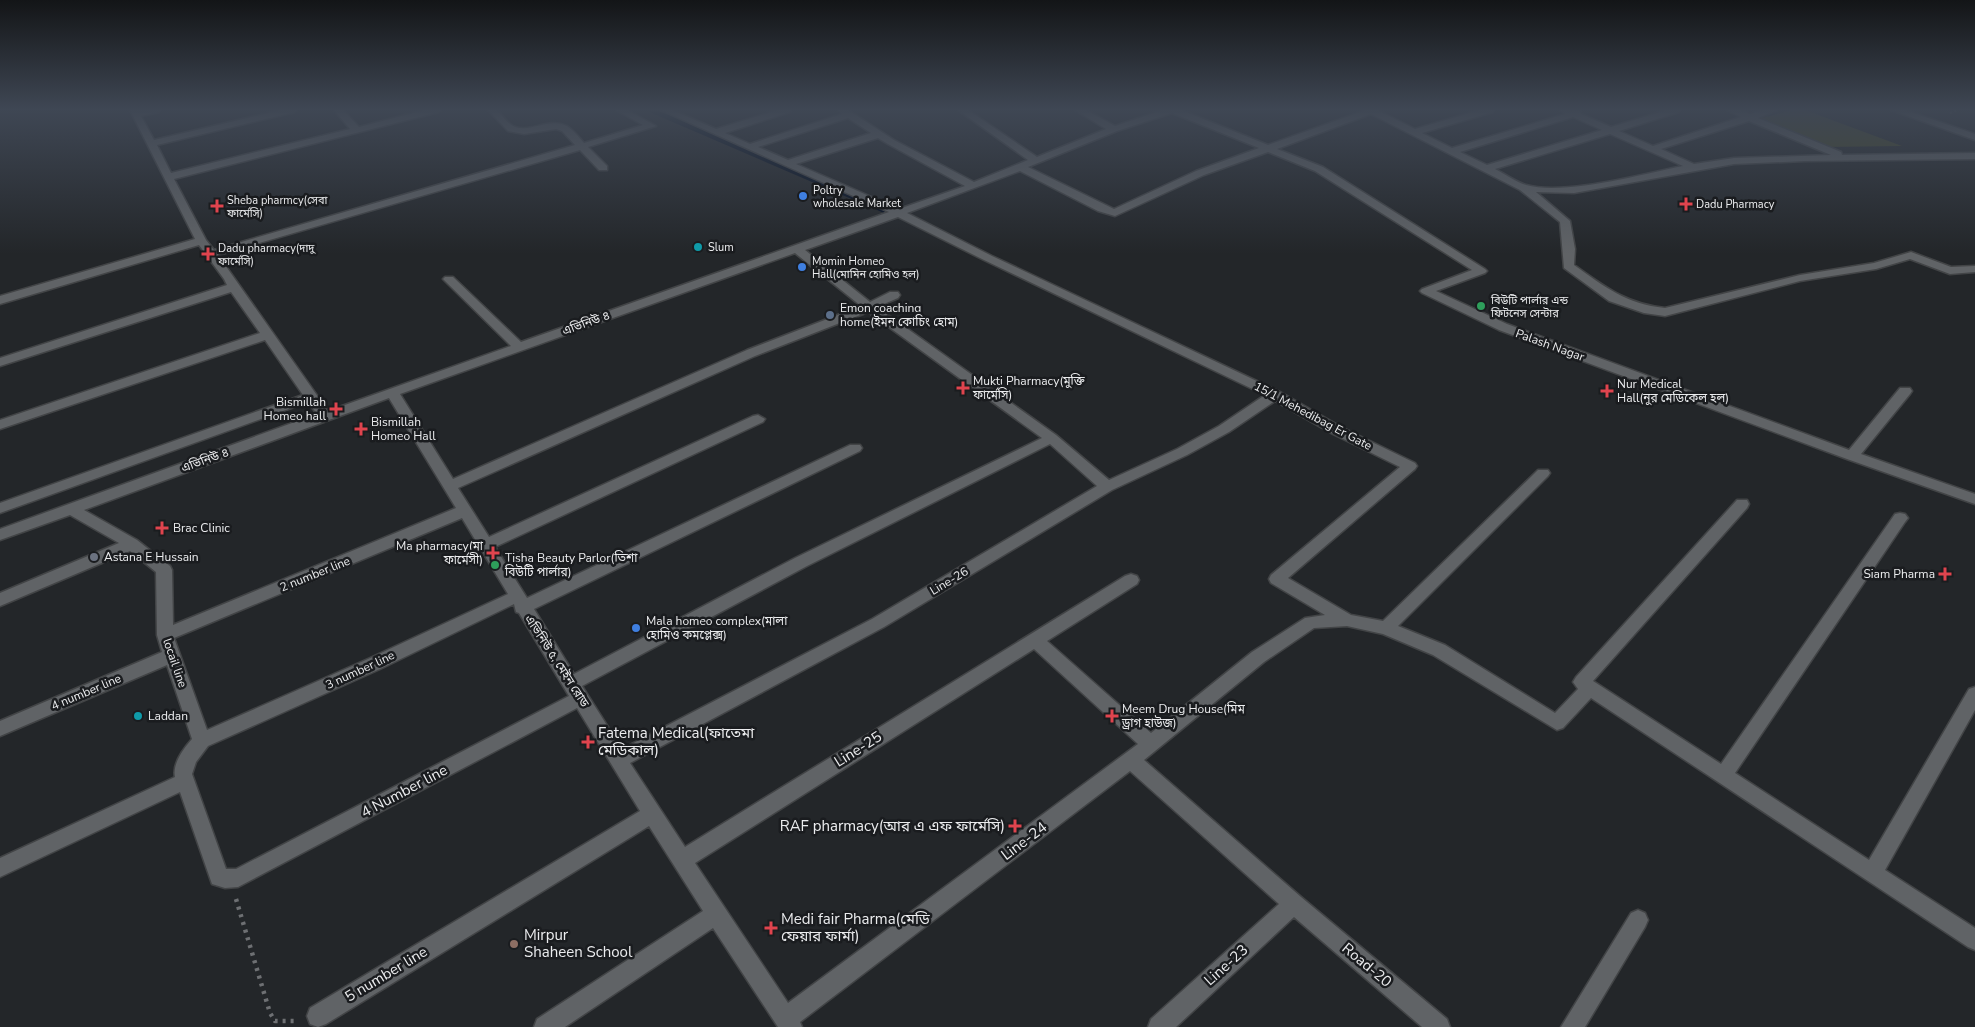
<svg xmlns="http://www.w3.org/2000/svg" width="1975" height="1027" font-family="'Nunito Sans','Noto Sans Bengali',sans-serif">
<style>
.green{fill:#444722}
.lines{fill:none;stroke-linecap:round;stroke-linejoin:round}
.stream{stroke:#000b1e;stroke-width:5}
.minor-casing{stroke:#424446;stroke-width:3}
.path-far1{stroke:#6e7073;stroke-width:2;stroke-dasharray:2 2.5;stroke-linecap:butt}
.path{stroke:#6e7073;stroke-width:4.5;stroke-dasharray:3 5;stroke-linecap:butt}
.minor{fill:#606366;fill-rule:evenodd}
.shop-dot{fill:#3f7fe0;stroke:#1a1c1f;stroke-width:2}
.health-dot{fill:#e0444e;stroke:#1a1c1f;stroke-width:2}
.culture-dot{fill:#0f9aa8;stroke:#1a1c1f;stroke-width:2}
.leisure-dot{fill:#2e9e5b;stroke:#1a1c1f;stroke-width:2}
.service-dot{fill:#5c6f8a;stroke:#1a1c1f;stroke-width:2}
.worship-dot{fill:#6b7280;stroke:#1a1c1f;stroke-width:2}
.education-dot{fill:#8d6e63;stroke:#1a1c1f;stroke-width:2}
.labels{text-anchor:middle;stroke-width:5;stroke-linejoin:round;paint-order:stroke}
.far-poi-label{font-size:11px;fill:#ebecee;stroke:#1a1c1f;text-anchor:start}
.poi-label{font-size:12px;fill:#ebecee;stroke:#1a1c1f;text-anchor:start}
.street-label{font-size:12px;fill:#ebecee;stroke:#1a1c1f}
.near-poi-label{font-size:15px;fill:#ebecee;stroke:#1a1c1f;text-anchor:start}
.near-street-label{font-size:15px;fill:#ebecee;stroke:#1a1c1f}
</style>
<rect width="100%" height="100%" fill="#232629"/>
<path class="green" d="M1792 110H1805L1902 146 1822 147 1758 119Z"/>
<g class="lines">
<path class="stream" d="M651 110 888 212"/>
<g class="minor-casing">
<path id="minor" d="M130 110H160L159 112 141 116 154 140 281 110H297L295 112 157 145 171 173 350 129 334 110H343L359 127 425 110H441L439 112 174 179 206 240 214 250 575 145 562 131 556 129 524 134 508 131 488 110H497C502 115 507 123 513 126 529 134 548 117 567 126 573 130 579 137 584 143L643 125 616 110H627L656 126 588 147 607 166V170H599L580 150 218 255 328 411 511 346 445 281 443 279 445 277H453L521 342 889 212 661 110H672L716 129 778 110H791L790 112 725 133 750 144 842 114 838 110H848L894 140 974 182 1028 160 958 110H968L1037 157 1106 129 1075 110H1086L1115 126 1163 110H1181L1268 145 1366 110H1377L1415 129 1480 110H1494L1493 112 1422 133 1452 148 1565 114 1560 110 1580 111 1581 114 1611 127 1667 110H1680L1679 112 1619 131 1653 146 1741 117 1727 110H1739L1750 114 1764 110H1777L1758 118 1841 152 1842 155 1975 153V159L1805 161 1734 164 1574 193 1536 192 1570 221 1575 249 1574 265C1605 287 1626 304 1665 308L1800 275 1874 263 1911 252 1951 267 1975 266V272L1950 274 1910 259 1876 269 1800 281 1665 316 1644 313 1609 301 1564 268 1560 222 1520 190 1371 114 1277 149 1323 167 1485 269 1487 271 1485 273 1436 291 1507 324 1849 450 1900 388H1910L1912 391 1910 394 1861 454 1975 494V504L1847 459 1499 330 1422 293 1420 291 1422 289 1472 270 1315 171 1268 152 1204 175 1115 216 1098 211 1020 171 907 213 992 256 1280 392 1341 427 1415 463 1417 466 1415 469 1288 578 1351 615 1383 621 1538 470H1548L1550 473 1548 476 1398 626 1445 645 1555 713 1578 689 1573 682 1576 677 1737 500H1747L1749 504 1747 508 1593 681 1721 764 1895 514 1900 513 1905 514 1908 518 1905 522 1735 773 1869 860 1969 689 1975 687V710L1885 870 1975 928V950L1968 947 1591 698 1563 728 1557 730 1433 655 1383 634 1347 626 1314 628 1264 662 1144 760 1301 897 1447 1019 1450 1027H1422L1294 917 1176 1027H1148L1151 1019 1279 904 1130 771 800 1022 802 1027H778L713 928 565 1027H534L537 1019 703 911 649 826 326 1024 318 1027 310 1024 307 1016 310 1008 640 811 577 708 238 887 225 888 212 884 180 792 0 877V858L175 777C172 764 184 748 192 739L167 665 0 736V721L162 652 157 635 156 572 130 551 0 606V593L119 543 70 515 0 540V529L317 414 308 402 0 513V503L303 395 265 340 0 429V420L260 333 231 292 0 366V358L227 285 224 279 199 245 0 304V296L195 239ZM1172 113 1259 148 1196 171 1114 209 1028 167 1117 131ZM1573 117 1602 130 1487 165 1460 152ZM848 118 871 133 788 160 758 147ZM1749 121 1831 155 1734 158 1694 164 1661 149ZM1610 134 1683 166C1642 174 1564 196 1526 185 1516 182 1505 174 1495 169ZM878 138 888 144 965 186 899 209 796 164ZM898 217 984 260 1265 395 1219 426 1177 449 1109 480 1056 435 877 307 898 298 900 295 898 292H890L870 302 805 250ZM795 253 861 306 747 350 453 479 400 394ZM868 312 1042 438 795 558 574 674 534 609 860 451 862 448 860 445H850L527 598 495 547 763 422 765 419 758 415 753 416 489 537 458 488 755 356ZM389 398 456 508 173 625 172 570 170 566 137 540 84 510ZM1275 401 1331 433 1400 467 1271 575 1269 579 1271 583 1325 615 1305 618 1252 652 1151 733 1047 641 1137 584 1139 580 1137 576 1131 574 1125 576 685 847 630 763 884 627 1112 490 1187 455 1229 432ZM1050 444 1097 486 872 619 622 749 582 686 807 566ZM462 518 508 594 368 659 207 730 174 638ZM514 604 516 612 519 613 569 696 236 869H226L192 774 196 762 208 746 380 669ZM1034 649 1138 744 788 1003 695 863Z
M1891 110H1905L1975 134V140Z
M1638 910 1645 913 1648 920 1645 927 1585 1027H1561L1631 913Z"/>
</g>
<path class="path-far1" d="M1950 113 1958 110"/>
<path class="path" d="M236 899 270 1013 275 1021H298"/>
<use href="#minor" class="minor"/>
</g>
<linearGradient id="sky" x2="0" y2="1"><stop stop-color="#131517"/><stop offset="0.43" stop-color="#3f4754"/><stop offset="1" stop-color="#3f4754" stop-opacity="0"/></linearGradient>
<rect width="1975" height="254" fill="url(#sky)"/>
<g class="shop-dot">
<circle cx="803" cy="196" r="5"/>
<circle cx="802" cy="267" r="5"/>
<circle cx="636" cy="628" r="5"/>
</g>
<g class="health-dot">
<path d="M1683.5 196.5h5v5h5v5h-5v5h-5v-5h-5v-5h5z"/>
<path d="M214.5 198.5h5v5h5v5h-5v5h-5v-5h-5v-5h5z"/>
<path d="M205.5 246.5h5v5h5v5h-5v5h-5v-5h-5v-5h5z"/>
<path d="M960.5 380.5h5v5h5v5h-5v5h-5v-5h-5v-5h5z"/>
<path d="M1604.5 383.5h5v5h5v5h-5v5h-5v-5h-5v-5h5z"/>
<path d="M333.5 401.5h5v5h5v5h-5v5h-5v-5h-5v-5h5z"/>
<path d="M358.5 421.5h5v5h5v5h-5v5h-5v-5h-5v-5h5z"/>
<path d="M159.5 520.5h5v5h5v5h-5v5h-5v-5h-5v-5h5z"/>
<path d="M490.5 545.5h5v5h5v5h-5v5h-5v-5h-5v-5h5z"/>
<path d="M1942.5 566.5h5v5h5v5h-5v5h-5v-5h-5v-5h5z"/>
<path d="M1109.5 708.5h5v5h5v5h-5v5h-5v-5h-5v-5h5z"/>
<path d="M585.5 734.5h5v5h5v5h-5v5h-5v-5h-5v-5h5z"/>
<path d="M1012.5 818.5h5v5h5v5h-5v5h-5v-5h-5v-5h5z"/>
<path d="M768.5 920.5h5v5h5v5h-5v5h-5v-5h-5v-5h5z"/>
</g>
<g class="culture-dot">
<circle cx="698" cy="247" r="5"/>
<circle cx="138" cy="716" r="5"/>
</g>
<g class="leisure-dot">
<circle cx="1481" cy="306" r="5"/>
<circle cx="495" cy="565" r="5"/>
</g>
<circle class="service-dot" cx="830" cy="315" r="5"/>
<circle class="worship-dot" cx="94" cy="557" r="5"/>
<circle class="education-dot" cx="514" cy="944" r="5"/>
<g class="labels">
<g class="far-poi-label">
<text x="813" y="194">Poltry<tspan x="813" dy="13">wholesale Market</tspan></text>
<text x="227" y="204">Sheba pharmcy(সেবা<tspan x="227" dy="13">ফার্মেসি)</tspan></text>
<text x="1696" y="208">Dadu Pharmacy</text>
<text x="708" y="251">Slum</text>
<text x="218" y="252">Dadu pharmacy(দাদু<tspan x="218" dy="13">ফার্মেসি)</tspan></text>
<text x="812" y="265">Momin Homeo<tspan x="812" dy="13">Hall(মোমিন হোমিও হল)</tspan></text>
<text x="1491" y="304">বিউটি পার্লার এন্ড<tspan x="1491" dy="13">ফিটনেস সেন্টার</tspan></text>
</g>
<g class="poi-label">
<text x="840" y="312">Emon coaching<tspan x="840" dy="14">home(ইমন কোচিং হোম)</tspan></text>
<text x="973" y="385">Mukti Pharmacy(মুক্তি<tspan x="973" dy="14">ফার্মেসি)</tspan></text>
<text x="1617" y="388">Nur Medical<tspan x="1617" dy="14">Hall(নুর মেডিকেল হল)</tspan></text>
<text x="326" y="406" text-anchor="end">Bismillah<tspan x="326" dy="14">Homeo hall</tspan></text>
<text x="371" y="426">Bismillah<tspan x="371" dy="14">Homeo Hall</tspan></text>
<text x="173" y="532">Brac Clinic</text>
<text x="483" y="550" text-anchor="end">Ma pharmacy(মা<tspan x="483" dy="14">ফার্মেসী)</tspan></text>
<text x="104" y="561">Astana E Hussain</text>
<text x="505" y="562">Tisha Beauty Parlor(তিশা<tspan x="505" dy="14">বিউটি পার্লার)</tspan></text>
<text x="1935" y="578" text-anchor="end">Siam Pharma</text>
<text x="646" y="625">Mala homeo complex(মালা<tspan x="646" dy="14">হোমিও কমপ্লেক্স)</tspan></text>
<text x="1122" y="713">Meem Drug House(মিম<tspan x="1122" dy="14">ড্রাগ হাউজ)</tspan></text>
<text x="148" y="720">Laddan</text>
</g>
<g class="street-label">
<text transform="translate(586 323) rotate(-20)" y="4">এভিনিউ ৪</text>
<text transform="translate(1550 345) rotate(20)" y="4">Palash Nagar</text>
<text transform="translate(1313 416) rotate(28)" y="4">15/1 Mehedibag Er Gate</text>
<text transform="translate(205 460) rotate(-20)" y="4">এভিনিউ ৪</text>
<text transform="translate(315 574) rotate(-22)" y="4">2 number line</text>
<text transform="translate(949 581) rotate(-31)" y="4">Line-26</text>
<text transform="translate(557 661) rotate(57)" y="4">এভিনিউ ৫, মেইন রোড</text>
<text transform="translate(175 663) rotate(71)" y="4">locail line</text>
<text transform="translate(360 670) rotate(-25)" y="4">3 number line</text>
<text transform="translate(86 692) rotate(-23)" y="4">4 number line</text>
</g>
<g class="near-poi-label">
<text x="598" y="738">Fatema Medical(ফাতেমা<tspan x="598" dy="17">মেডিকাল)</tspan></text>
<text x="1005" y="831" text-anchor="end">RAF pharmacy(আর এ এফ ফার্মেসি)</text>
<text x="781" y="924">Medi fair Pharma(মেডি<tspan x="781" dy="17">ফেয়ার ফার্মা)</tspan></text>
<text x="524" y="940">Mirpur<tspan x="524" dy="17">Shaheen School</tspan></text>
</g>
<g class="near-street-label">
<text transform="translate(858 749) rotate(-32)" y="5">Line-25</text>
<text transform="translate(404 791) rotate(-28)" y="5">4 Number line</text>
<text transform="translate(1024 841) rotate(-37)" y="5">Line-24</text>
<text transform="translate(1226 965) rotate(-42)" y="5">Line-23</text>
<text transform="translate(1367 965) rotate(40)" y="5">Road-20</text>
<text transform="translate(386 974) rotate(-31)" y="5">5 number line</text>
</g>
</g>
</svg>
